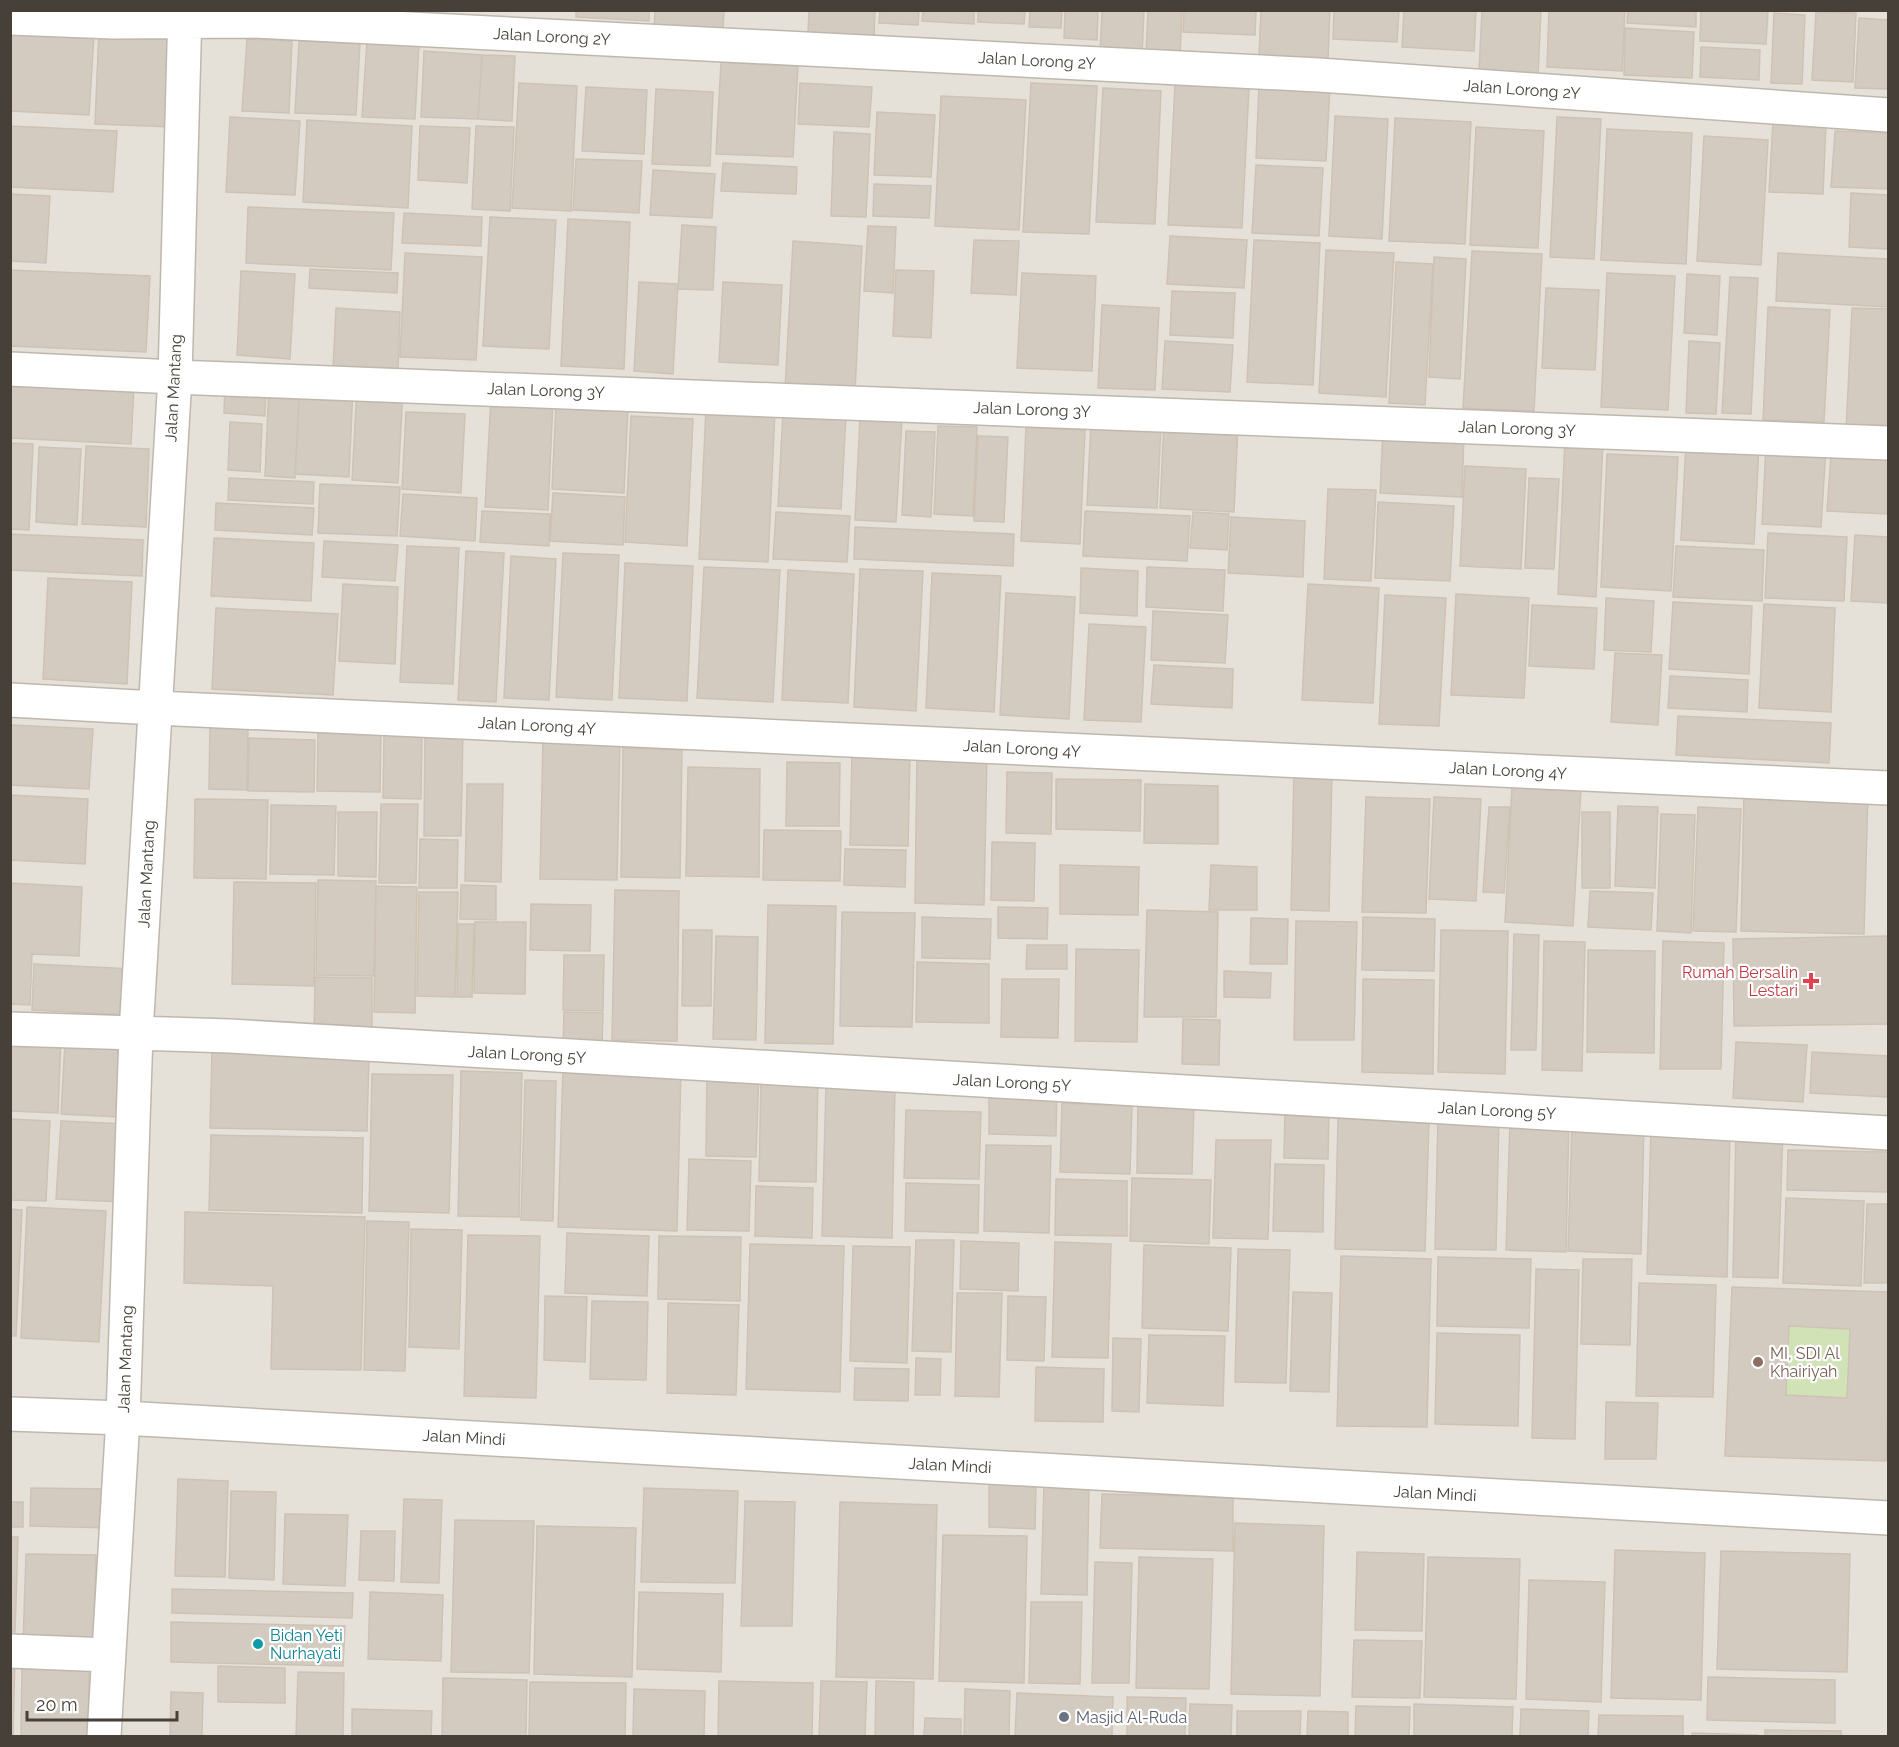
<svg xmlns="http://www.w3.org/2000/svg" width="1899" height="1747" font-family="Raleway,sans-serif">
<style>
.residential{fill:#e6e1d8}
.green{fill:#d1e3b6}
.building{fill:#d3cbc0;stroke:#cec2b4;stroke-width:1.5;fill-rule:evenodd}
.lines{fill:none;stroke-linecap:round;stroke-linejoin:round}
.minor-casing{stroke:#beb7ad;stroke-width:36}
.minor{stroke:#fff;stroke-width:33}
.health-dot{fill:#e0444e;stroke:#fff;stroke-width:2}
.education-dot{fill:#8d6e63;stroke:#fff;stroke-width:2}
.culture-dot{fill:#0f9aa8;stroke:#fff;stroke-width:2}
.worship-dot{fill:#6b7280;stroke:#fff;stroke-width:2}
.labels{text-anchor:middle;stroke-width:4.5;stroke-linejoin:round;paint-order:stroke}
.street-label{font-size:16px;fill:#464038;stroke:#fff}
.health-label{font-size:16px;fill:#be3a42;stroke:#fff;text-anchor:end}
.education-label{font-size:16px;fill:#785e54;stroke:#fff;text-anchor:start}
.culture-label{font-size:16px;fill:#0d838f;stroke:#fff;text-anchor:start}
.worship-label{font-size:16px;fill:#5b616d;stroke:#fff;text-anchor:start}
</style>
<rect width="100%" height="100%" fill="#f3f0e9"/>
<path class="residential" d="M11 11H1888V1736H11Z"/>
<path class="green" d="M1789 1326 1850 1329 1847 1398 1786 1395Z"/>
<path class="building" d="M576 10H649V21L576 17Z
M655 10H724L723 32 654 29Z
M809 10H875L874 37 808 33Z
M880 10H919L918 25 879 23Z
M923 10H974V24L922 21Z
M978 10H1025L1024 24 978 22Z
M1030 10H1062L1061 28 1029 27Z
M1065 10H1098L1097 40 1064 38Z
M1102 10H1144L1142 57 1100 56Z
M1148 10H1182L1180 56 1146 54Z
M1184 10H1256L1255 35 1183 32Z
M1261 10H1330L1328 60 1259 56Z
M1334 10H1399L1397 42 1333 39Z
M1404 10H1476L1474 51 1402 47Z
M1482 10H1541L1538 75 1479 71Z
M1549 10H1625L1622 71 1547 67Z
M1628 10H1696V27L1627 23Z
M1701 10H1768L1766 44 1700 41Z
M1816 12 1856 13 1853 82 1812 80Z
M1774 13 1805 15 1802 84 1771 83Z
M1859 18 1888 20V89L1855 88Z
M1625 28 1694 32 1692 78 1624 75Z
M99 29 177 33 172 127 95 124Z
M10 31 94 35 89 115 10 111Z
M247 39 292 41 289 113 242 111Z
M299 41 360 43 356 115 295 113Z
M367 41 419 44 415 119 362 117Z
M1701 47 1760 50 1759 80 1700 77Z
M424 51 482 55 478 119 421 117Z
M482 55 515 56 512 121 478 119Z
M721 62 798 66 793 157 716 154Z
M519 83 577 86 571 211 512 208Z
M800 83 872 87 869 127 798 124Z
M1031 83 1097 86 1089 234 1023 232Z
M1259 83 1330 86 1326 161 1256 158Z
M1175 84 1249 88 1242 228 1168 225Z
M586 87 647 90 644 154 582 151Z
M1103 88 1161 91 1155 224 1096 222Z
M656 89 713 92 710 166 652 164Z
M941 96 1026 100 1019 230 935 226Z
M877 112 935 115 931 177 874 175Z
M1335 116 1388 119 1382 239 1329 236Z
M230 117 300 121 295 195 226 192Z
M1557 117 1601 119 1594 259 1550 257Z
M1395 118 1471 122 1465 244 1389 241Z
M307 120 412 126 408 208 303 202Z
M1773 121 1826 123 1823 194 1769 192Z
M10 126 117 131 113 192 10 187Z
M420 126 470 128 467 183 418 180Z
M476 126 514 127 510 211 472 209Z
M1476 127 1544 131 1538 248 1470 245Z
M1607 129 1692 133 1686 264 1601 260Z
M1835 131 1888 133V189L1831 187Z
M834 132 870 134 866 217 831 216Z
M1704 136 1768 140 1761 265 1697 261Z
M576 159 642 161 639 213 573 210Z
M723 163 797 167 796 194 721 191Z
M1256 165 1323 168 1319 236 1252 233Z
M653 170 715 174 712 218 650 215Z
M874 184 931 186 929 218 873 216Z
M1851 193 1888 195V249L1849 247Z
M10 194 50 196 46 263 10 261Z
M248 207 394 213 391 270 246 263Z
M404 213 482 217 481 246 402 243Z
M490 217 556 220 549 349 483 346Z
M568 219 630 222 624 369 561 366Z
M682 225 716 227 713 290 678 289Z
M868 226 896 227 893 293 864 291Z
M1170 236 1247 240 1244 288 1167 284Z
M974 240 1019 241 1016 295 971 293Z
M1254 240 1320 243 1313 385 1247 382Z
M793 241 862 246 855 392 785 389Z
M1326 250 1394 253 1386 397 1319 393Z
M1472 251 1542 254 1534 411 1463 408Z
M405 253 482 257 476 360 400 357Z
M1778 253 1888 259V307L1776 301Z
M1434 257 1466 259 1460 379 1429 377Z
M1396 262 1433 264 1425 405 1389 403Z
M310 269 398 273 397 293 309 288Z
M10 270 150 276 146 352 10 346Z
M896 270 934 271 931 338 893 336Z
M241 271 295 274 290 359 237 355Z
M1022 273 1096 276 1092 371 1017 368Z
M1607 273 1675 276 1668 410 1601 407Z
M1687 274 1720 276 1717 335 1684 333Z
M1730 277 1758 278 1751 414 1722 413Z
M639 282 678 284 673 374 634 371Z
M723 282 782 285 778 365 719 362Z
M1546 288 1599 290 1595 370 1542 368Z
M1172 291 1235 293 1233 338 1170 335Z
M1102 305 1159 308 1155 390 1098 388Z
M1768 307 1830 310 1824 422 1763 420Z
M336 308 400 312 398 370 333 368Z
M1852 308 1888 309V433L1846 431Z
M1165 341 1233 345 1230 392 1162 389Z
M1689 341 1720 343 1716 414 1686 413Z
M10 380 134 386 131 444 10 438Z
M269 383 300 384 295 478 265 476Z
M225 384 266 385 265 416 224 413Z
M300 384 353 387 349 477 295 474Z
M357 387 403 389 398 483 352 480Z
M491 398 553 401 548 510 485 507Z
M556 404 628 408 624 493 552 489Z
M706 408 775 411 768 562 699 559Z
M406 412 465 414 461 493 402 489Z
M783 412 846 416 841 509 778 506Z
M631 416 693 419 687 546 625 542Z
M860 417 902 419 896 522 855 520Z
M1164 421 1238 424 1234 512 1160 508Z
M230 422 262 424 260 472 228 470Z
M1091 422 1161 427 1157 508 1087 505Z
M938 426 977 427 973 516 934 514Z
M1026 427 1085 430 1080 544 1021 541Z
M1383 429 1464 433 1462 497 1380 493Z
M906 431 935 432 931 517 902 515Z
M978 436 1008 437 1004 522 974 521Z
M1565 439 1603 441 1596 597 1558 594Z
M1686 442 1759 446 1754 544 1681 540Z
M10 443 33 444 29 530 10 529Z
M86 446 149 449 146 527 82 524Z
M1766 446 1826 448 1821 527 1762 524Z
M39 447 81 449 77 525 36 522Z
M1607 454 1678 457 1671 591 1601 587Z
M1831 454 1888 457V514L1827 511Z
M1465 466 1526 469 1521 569 1460 566Z
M229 478 314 482 313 504 228 500Z
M1529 478 1559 479 1554 569 1525 568Z
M320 484 400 487 397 536 318 533Z
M1328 489 1376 490 1371 581 1324 579Z
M553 493 625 497 623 545 550 541Z
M403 494 477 498 475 541 400 536Z
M1378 502 1454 506 1450 581 1375 578Z
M216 503 314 508 312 535 215 530Z
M482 511 550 514 549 546 480 542Z
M1085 511 1190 516 1187 561 1083 556Z
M776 512 850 516 847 562 773 559Z
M1193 512 1229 514 1227 550 1190 548Z
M1231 517 1305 521 1303 577 1228 573Z
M855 527 1014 534 1013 566 854 559Z
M1768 533 1847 537 1844 601 1765 598Z
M10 534 143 540 142 576 10 570Z
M1855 535 1888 537V603L1851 601Z
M214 538 314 543 311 601 211 596Z
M324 541 398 545 395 581 322 577Z
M407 546 459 548 453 684 400 682Z
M1676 546 1764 550 1762 601 1673 597Z
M466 551 504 553 496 702 458 700Z
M563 553 619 555 612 700 556 697Z
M511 556 556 559 549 700 504 698Z
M625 563 693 566 687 701 619 698Z
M704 567 780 570 773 702 697 698Z
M1147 567 1225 570 1223 611 1146 607Z
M1081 568 1138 571 1137 616 1080 613Z
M860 569 923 571 916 711 854 707Z
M788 570 854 574 848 703 782 700Z
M932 573 1001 576 994 712 926 708Z
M48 578 132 582 127 684 43 679Z
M343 584 398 587 395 664 339 661Z
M1308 584 1379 588 1373 703 1302 700Z
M1006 593 1075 597 1069 719 1000 715Z
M1456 594 1529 598 1524 698 1451 695Z
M1385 595 1446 598 1439 726 1379 724Z
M1606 598 1654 601 1651 652 1604 650Z
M1673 602 1752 606 1749 674 1669 669Z
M1764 604 1835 608 1831 712 1759 708Z
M1532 605 1597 608 1594 669 1529 666Z
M216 608 338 614 333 695 212 689Z
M1153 611 1228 615 1225 663 1151 660Z
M1089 624 1146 627 1141 722 1084 720Z
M1615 653 1662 655 1658 725 1611 722Z
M1154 665 1233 669 1232 708 1151 704Z
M1670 676 1748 680 1747 712 1668 708Z
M1678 716 1831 723 1829 763 1676 755Z
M11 725 93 729 89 789 10 785Z
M210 726 248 727 247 790 209 789Z
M425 728 463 729 461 836H424Z
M318 729 381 730 380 792 317 791Z
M384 735 422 736 421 799 383 798Z
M543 737 620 739 617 880 540 879Z
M249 738 315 740 314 792 248 791Z
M623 748 682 750 680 878 621 877Z
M852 753 910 755 908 846 850 845Z
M917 753 987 754 984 905 915 903Z
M787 762 840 763 839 826H786Z
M688 767 760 769 759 877 686 876Z
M1294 771 1332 772 1329 911 1291 910Z
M1007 772 1052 773 1051 834 1006 833Z
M1056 779 1141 780 1140 831 1056 829Z
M467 784H503L501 882 465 881Z
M1145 784 1218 786V844L1144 843Z
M1512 786 1581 789 1573 926 1505 922Z
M1744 790 1868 793 1864 934 1741 931Z
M10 795 88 799 85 864 10 860Z
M1366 797 1430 799 1426 913 1362 912Z
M1434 797 1481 799 1476 901 1429 899Z
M195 799 268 800 266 879 194 878Z
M381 804H418L416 883H379Z
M271 805 336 806 334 875 270 874Z
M1618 806 1658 807 1655 888 1615 886Z
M1489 807H1510L1504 893 1483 892Z
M1698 807 1741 809 1736 932 1693 931Z
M338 812H377L376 877 338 876Z
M1582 812H1610V888H1582Z
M1661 814 1695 815 1691 933 1657 931Z
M764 830 841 831 840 881 763 880Z
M420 839 458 840 457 888H419Z
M992 842 1035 843 1034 901 991 900Z
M845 849 906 850 905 887 844 885Z
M1060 865 1139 867 1138 915 1060 914Z
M1211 865 1257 867V910H1209Z
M318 880 376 881 374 976 316 975Z
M234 882 316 883 314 986 232 984Z
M10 883 82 887 79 956 32 954 30 1005 10 1004Z
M461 885 496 886V920L460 919Z
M376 886 417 887 415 1013 374 1012Z
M615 890 679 891 677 1041 612 1040Z
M1590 891 1653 893 1651 930 1588 927Z
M419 892H458L455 997 417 996Z
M531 904 591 905 590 951 530 950Z
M768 905 836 906 833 1044 765 1043Z
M998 907 1048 908 1047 939 998 938Z
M1147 910 1218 912 1216 1017H1144Z
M842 912 915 913 912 1027 840 1026Z
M922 917 991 919 990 959 922 958Z
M1363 917 1435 919 1434 971 1362 970Z
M1251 918 1288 919 1287 964H1250Z
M1296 921 1357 922 1354 1040H1294Z
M475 922H526L525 994 474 993Z
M458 924H474L472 997H457Z
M683 930H712L711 1006H682Z
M1441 930 1508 931 1505 1074 1438 1072Z
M1514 934 1539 935 1536 1050H1511Z
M716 936 758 937 756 1040 713 1039Z
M1888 936V1024L1734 1026 1733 939Z
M1544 941 1585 942 1582 1071 1542 1070Z
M1663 941 1724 943 1721 1069H1660Z
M1027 945H1067V969H1026Z
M1076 949 1139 950 1137 1042 1075 1041Z
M1588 950 1655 951 1654 1053 1587 1052Z
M564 955H604L603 1011 563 1010Z
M917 962 989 964V1023L916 1022Z
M34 964 132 969 129 1015 32 1010Z
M1224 971 1271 973 1270 998 1224 997Z
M315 977 372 978V1035L314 1034Z
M1002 979H1059L1058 1038 1001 1037Z
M1363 979 1434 980 1433 1074 1362 1072Z
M564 1012 603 1013 602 1045H563Z
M1183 1019 1220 1020 1219 1065 1182 1064Z
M10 1034 61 1036 58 1113 10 1111Z
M1736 1042 1807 1045 1803 1102 1733 1098Z
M65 1043 123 1045 118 1117 61 1114Z
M212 1051 369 1055 367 1131 210 1128Z
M1812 1052 1888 1056V1097L1810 1093Z
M707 1067 759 1068 756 1157 706 1156Z
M563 1068 681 1071 677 1231 558 1227Z
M461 1071 522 1073 519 1217 458 1216Z
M372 1074 453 1075 449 1213 369 1211Z
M761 1076 818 1078 816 1182 759 1181Z
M525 1080 556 1081 553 1221 521 1220Z
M826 1083 895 1085 892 1238 822 1236Z
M989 1083 1057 1085 1056 1136 989 1134Z
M1138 1100 1194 1102 1192 1174 1137 1173Z
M1062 1103 1132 1106 1130 1174 1060 1172Z
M1285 1107 1329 1108 1328 1159 1284 1158Z
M906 1110 981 1112 979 1179 904 1178Z
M1438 1117 1499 1118 1496 1250 1435 1249Z
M1338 1118 1429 1121 1425 1251 1335 1249Z
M10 1119 50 1121 46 1201 10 1200Z
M1510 1120 1569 1121 1566 1252 1506 1250Z
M61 1121 127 1124 123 1202 56 1199Z
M1572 1122 1644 1124 1641 1254 1568 1251Z
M1736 1126 1783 1127 1778 1278 1733 1277Z
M1651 1128 1730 1130 1727 1277 1647 1274Z
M211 1135 363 1138 362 1213 209 1210Z
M1216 1140H1271L1268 1239 1213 1238Z
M986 1145 1051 1146 1049 1233 984 1231Z
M1788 1150 1888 1152V1192L1787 1190Z
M689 1159 751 1161 749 1231 687 1230Z
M1275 1164 1324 1165 1323 1232 1273 1231Z
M1132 1178 1211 1180 1209 1244 1130 1241Z
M1056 1179 1127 1181V1236L1055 1235Z
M906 1183 979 1185 978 1233 905 1231Z
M756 1186 813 1188 812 1238 755 1236Z
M1786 1198 1864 1201 1861 1286 1783 1283Z
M1867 1204H1888V1283H1864Z
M27 1207 106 1211 99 1342 21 1338Z
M10 1209 22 1210 16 1336H10Z
M185 1212 365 1217 361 1370 271 1369 273 1286 184 1283Z
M367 1221 409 1222 405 1371 364 1370Z
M411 1229 462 1230 459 1349 409 1347Z
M567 1233 649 1236 647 1296 565 1293Z
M468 1235 540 1236 536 1398 464 1396Z
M659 1236 741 1237 740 1301 658 1299Z
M916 1240H954L951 1352 912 1351Z
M961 1241 1019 1243 1018 1291 960 1289Z
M1055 1242 1111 1244 1108 1358 1052 1357Z
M750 1244 844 1246 840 1392 746 1389Z
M1144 1245 1231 1248 1228 1331 1142 1328Z
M853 1246 910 1247 907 1363 850 1361Z
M1238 1249 1290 1250 1286 1383 1235 1382Z
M1341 1256 1431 1259 1427 1427 1337 1426Z
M1438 1257 1531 1259 1529 1328 1437 1326Z
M1583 1259H1632L1630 1345 1581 1344Z
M1536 1269 1579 1270 1575 1439 1532 1438Z
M1639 1283 1716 1285 1713 1397 1636 1396Z
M1732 1287 1888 1292V1408L1886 1461 1725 1456ZM1789 1326 1850 1329 1847 1398 1786 1395Z
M1293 1292 1332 1293 1329 1392 1290 1391Z
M957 1293H1002L999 1397 955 1396Z
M545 1296 587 1297 585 1362 544 1360Z
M1008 1296 1046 1297 1044 1361 1007 1360Z
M592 1301 648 1302 646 1380 590 1379Z
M668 1303 739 1305 736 1395 667 1393Z
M1437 1333 1520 1335 1518 1426 1435 1424Z
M1149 1335 1225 1336 1223 1406 1147 1403Z
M1113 1338 1141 1339 1139 1412 1112 1411Z
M916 1358 941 1359 940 1395H915Z
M1036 1367 1104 1369 1103 1422 1035 1421Z
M855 1368 909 1369 908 1401 854 1400Z
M1606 1402 1658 1403 1656 1459H1605Z
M178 1479 228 1481 225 1577 175 1576Z
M989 1482 1036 1483 1035 1529 989 1527Z
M1044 1483 1089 1484 1087 1595 1041 1594Z
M31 1488 112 1489 111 1528 30 1526Z
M644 1488 738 1491 735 1583 641 1582Z
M231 1491 276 1492 274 1580 229 1578Z
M1102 1494 1233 1497V1551L1100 1548Z
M404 1499 442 1500 439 1583 401 1582Z
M745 1501 795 1502 792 1626H741Z
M10 1502H23V1527H10Z
M840 1502 937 1505 933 1679 836 1677Z
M285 1514 348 1515 345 1586 283 1584Z
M455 1520 534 1521 529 1673 451 1672Z
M1235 1523 1324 1526 1320 1696 1231 1694Z
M537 1526 636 1528 632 1677 534 1674Z
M361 1531H395L394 1581 359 1580Z
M943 1535 1027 1536 1024 1683 939 1681Z
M10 1537H18L15 1632H10Z
M1615 1550 1705 1553 1701 1700 1611 1698Z
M1721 1551 1850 1554 1847 1672 1717 1669Z
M1357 1552 1424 1554 1422 1631 1355 1630Z
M26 1554 96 1555 94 1648 23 1645Z
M1139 1557 1213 1559 1209 1689 1136 1688Z
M1428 1557 1520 1559 1516 1699 1424 1697Z
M1095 1562 1132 1563 1129 1683H1092Z
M1529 1580 1605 1582 1601 1702 1526 1699Z
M172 1589 353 1593 352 1618 172 1613Z
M370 1592 443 1595 441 1661 368 1659Z
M639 1592 723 1594 721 1672 637 1669Z
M1031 1602H1082L1080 1684 1029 1683Z
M171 1622 345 1626 343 1666 171 1662Z
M1354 1640 1422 1641 1420 1698 1352 1697Z
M10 1657H15L13 1736H10Z
M218 1666 285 1668V1703L218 1702Z
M22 1667 89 1668V1736H21Z
M298 1672 344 1673 343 1736H296Z
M1708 1677 1835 1680V1723L1707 1720Z
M443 1678 527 1680 526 1736H442Z
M719 1681 813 1683 812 1736H718Z
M821 1681 867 1682 865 1736H819Z
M876 1681 914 1682 913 1736H875Z
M530 1682 626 1683 625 1736H529Z
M634 1689 705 1691 704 1736H633Z
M965 1689 1010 1691 1009 1736H964Z
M171 1692 203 1693 202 1736H170Z
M1017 1693 1113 1697 1112 1736H1015Z
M1127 1697 1186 1698 1185 1736H1127Z
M1190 1704 1232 1705 1231 1736H1189Z
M1414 1704 1513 1707 1512 1736H1414Z
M1356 1706 1410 1707 1409 1736H1355Z
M352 1709 432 1711 431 1736H352Z
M1521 1709 1589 1711 1588 1736H1520Z
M1237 1711H1301L1300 1736H1237Z
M1308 1711 1348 1712V1736H1307Z
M1599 1715 1683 1716V1736H1598Z
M925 1718 961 1719V1736H924Z
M1765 1730 1841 1731V1736H1765Z
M1692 1733 1758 1735V1736H1692Z"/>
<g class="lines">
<g class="minor-casing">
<path id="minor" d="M10 18 114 22 252 21 1319 75 1888 115
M10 369 175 377 1888 443
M10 700 156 708 1888 788
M10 1029 230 1036 1888 1133
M10 1414 123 1418 1888 1518
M10 1651 108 1655
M104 1736 123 1418 136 1033 175 377 185 10"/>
</g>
<use href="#minor" class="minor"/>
</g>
<path class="health-dot" d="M1808 972h6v6h6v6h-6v6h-6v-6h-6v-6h6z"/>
<circle class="education-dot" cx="1758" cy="1362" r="6"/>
<circle class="culture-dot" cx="258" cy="1644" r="6"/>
<circle class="worship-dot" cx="1064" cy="1717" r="6"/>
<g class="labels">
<g class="street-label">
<text transform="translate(552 36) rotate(3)" y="6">Jalan Lorong 2Y</text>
<text transform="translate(1037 60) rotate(3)" y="6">Jalan Lorong 2Y</text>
<text transform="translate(1522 89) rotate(4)" y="6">Jalan Lorong 2Y</text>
<text transform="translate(173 388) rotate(-87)" y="6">Jalan Mantang</text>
<text transform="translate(546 390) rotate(2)" y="6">Jalan Lorong 3Y</text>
<text transform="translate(1032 409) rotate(2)" y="6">Jalan Lorong 3Y</text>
<text transform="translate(1517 428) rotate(2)" y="6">Jalan Lorong 3Y</text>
<text transform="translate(537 725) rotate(3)" y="6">Jalan Lorong 4Y</text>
<text transform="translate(1022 748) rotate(3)" y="6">Jalan Lorong 4Y</text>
<text transform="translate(1508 770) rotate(3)" y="6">Jalan Lorong 4Y</text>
<text transform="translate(146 874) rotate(-87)" y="6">Jalan Mantang</text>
<text transform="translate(527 1054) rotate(3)" y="6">Jalan Lorong 5Y</text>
<text transform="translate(1012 1082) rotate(3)" y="6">Jalan Lorong 5Y</text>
<text transform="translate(1497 1110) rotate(3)" y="6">Jalan Lorong 5Y</text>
<text transform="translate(125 1359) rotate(-88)" y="6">Jalan Mantang</text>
<text transform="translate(464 1437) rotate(3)" y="6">Jalan Mindi</text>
<text transform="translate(950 1465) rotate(3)" y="6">Jalan Mindi</text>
<text transform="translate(1435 1493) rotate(3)" y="6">Jalan Mindi</text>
</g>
<g class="health-label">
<text x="1798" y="978">Rumah Bersalin<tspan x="1798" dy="18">Lestari</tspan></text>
</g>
<g class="education-label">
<text x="1770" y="1359">MI, SDI Al<tspan x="1770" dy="18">Khairiyah</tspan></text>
</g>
<g class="culture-label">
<text x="270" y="1641">Bidan Yeti<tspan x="270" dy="18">Nurhayati</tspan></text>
</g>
<g class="worship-label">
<text x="1076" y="1723">Masjid Al-Ruda</text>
</g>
</g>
<rect width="1899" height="1747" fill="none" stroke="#464038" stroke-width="24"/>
<path d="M27 1711v9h150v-9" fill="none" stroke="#464038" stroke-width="3"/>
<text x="36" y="1711" font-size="18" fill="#464038" stroke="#ffffff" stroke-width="4.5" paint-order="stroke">20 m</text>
</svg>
